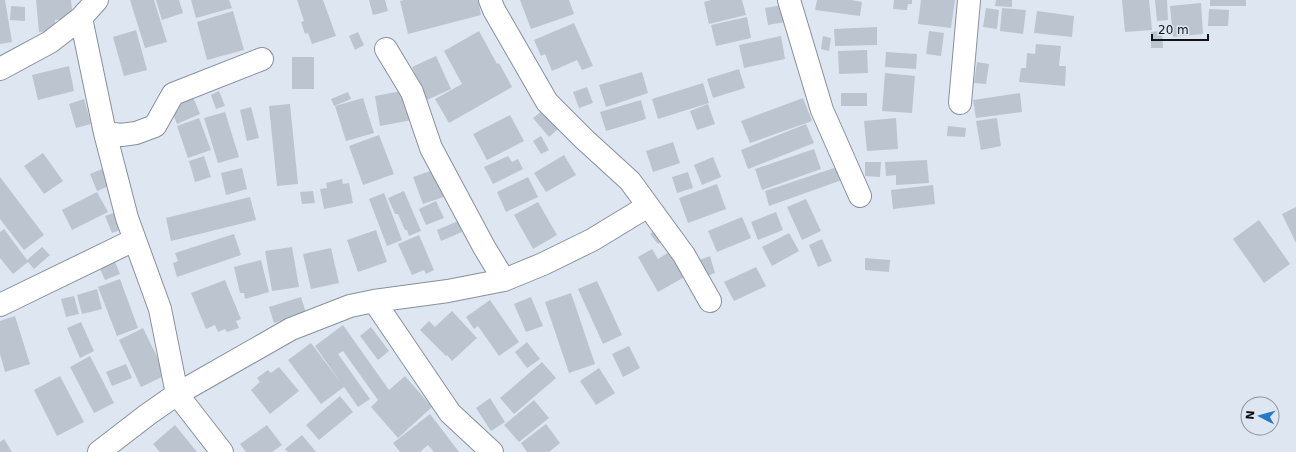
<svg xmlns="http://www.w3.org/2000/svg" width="1296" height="452" font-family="'DejaVu Sans',sans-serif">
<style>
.building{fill:#bcc5cf}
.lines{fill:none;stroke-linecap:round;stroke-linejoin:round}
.street-casing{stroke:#88919b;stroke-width:24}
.street{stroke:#fff;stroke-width:22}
</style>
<rect width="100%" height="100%" fill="#dde6f1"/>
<path class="building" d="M0 0H5L12 42 0 44Z
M36 0H71L73 19 55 20 56 31 39 32Z
M130 0H154L167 42 145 48Z
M156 0H179L183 13 162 20Z
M191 0H229L232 8 196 18Z
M297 0H323L336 36 312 44 308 33 305 34 301 22 304 21Z
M369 0H385L388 11 373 15Z
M404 0H478L481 15 408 34 400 1Z
M520 0H569L574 14 531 29Z
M711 0H742L746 15 709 24 704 2Z
M817 0H851L862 2 860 16 815 10Z
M894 0H912V4H908L907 10 893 9Z
M921 0H955L951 28 918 24Z
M996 0H1012V7L995 6Z
M1122 0H1149L1152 30 1125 32Z
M1155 0H1167L1168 20 1157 21Z
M1210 0H1246V6H1210Z
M1201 3 1203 34 1173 37 1170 6Z
M783 5 785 22 768 25 765 8Z
M11 6 25 7V21L10 20Z
M986 8 999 10 997 29 983 27Z
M1002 8 1026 10 1023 34 1000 31Z
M1209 9 1229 10 1228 26H1208Z
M233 11 244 50 207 60 197 22Z
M1037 11 1074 16 1072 37 1034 33Z
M747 17 751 38 716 46 711 25Z
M574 23 593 66 582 70 577 60 552 71 545 54 541 56 534 40Z
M877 27V45L835 46 834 29Z
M136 30 147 70 124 76 113 37Z
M479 31 497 64 499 63 512 87 449 123 435 99 462 84 444 51Z
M929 31 944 33 941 56 926 54Z
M1162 31 1163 48H1151V32Z
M358 32 364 45 355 50 349 36Z
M781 36 785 59 744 68 739 45Z
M823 36 831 38 829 51 821 49Z
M1036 44 1061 46 1059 66H1066L1065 86 1019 82 1021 68H1026L1027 53 1035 54Z
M867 50 868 73 839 74 838 51Z
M886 52 917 54 916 69 885 67Z
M436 56 451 89 427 100 412 67Z
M292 57H314V89H292Z
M977 62 989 64 986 84 974 83Z
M69 66 74 91 38 100 32 75Z
M739 69 745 88 713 98 707 79Z
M642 72 648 93 606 107 599 85Z
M885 73 915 76 912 113 882 111Z
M703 83 709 103 658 119 652 99Z
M587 87 593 103 579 108 573 92Z
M407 90 412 120 380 126 375 96Z
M219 91 225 106 216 109 211 95Z
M348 92 351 99 334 106 331 99Z
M841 93H867V106H841Z
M1020 93 1022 112 976 118 973 100Z
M193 97 200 114 177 124 170 107Z
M363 98 374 133 346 141 335 106Z
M803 98 812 121 750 143 741 121Z
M84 99 91 124 76 128 69 104Z
M641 100 646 119 606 131 600 112Z
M290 104 298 184 277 186 269 106Z
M708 104 715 124 697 130 690 111Z
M251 107 259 138 247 141 240 110Z
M543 110 558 129 549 137 533 118Z
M225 112 239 157 218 163 204 118Z
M510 115 524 141 487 160 473 134Z
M199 118 211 150 188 158 177 126Z
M896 118 898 149 867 151 864 121Z
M997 118 1001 146 981 150 976 121Z
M806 124 814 143 748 169 741 150Z
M948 126 966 128 965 137 947 136Z
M379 135 394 174 363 185 349 146Z
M541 136 549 150 541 154 533 141Z
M673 142 680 163 653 172 646 151Z
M814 149 821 169 762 190 755 169Z
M43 153 63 181 44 194 24 166Z
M564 155 576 175 546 192 534 173Z
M204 156 211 177 195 182 189 161Z
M508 156 512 162 518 159 523 169 493 184 484 167Z
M713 157 721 177 702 185 694 165Z
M927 160 929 183 896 185V175L886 176 885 162Z
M865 162H881L880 177 865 176Z
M837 167 842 180 769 206 765 191Z
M242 168 247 189 226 195 221 173Z
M439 168 449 195 423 204 413 177Z
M102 169 109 186 97 191 90 174Z
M688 172 693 188 677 193 672 177Z
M0 177 44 235 24 250 0 219Z
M528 177 538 197 506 212 497 192Z
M342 179 343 184 349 183 353 203 324 209 320 189 327 188 326 183Z
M717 184 726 209 688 223 679 198Z
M933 185 935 204 893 209 891 190Z
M313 191 315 203 302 204 300 192Z
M404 191 421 231 409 236 407 230H405L398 214H395L388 198Z
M97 192 108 212 72 230 62 210Z
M384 193 402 240 387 246 369 199Z
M250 197 256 220 171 241 166 218Z
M806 199 821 231 802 240 787 207Z
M436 201 444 218 426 225 419 209Z
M538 202 557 235 533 249 514 215Z
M1296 207V243L1282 214Z
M119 211 125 228 112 233 105 216Z
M776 212 783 230 758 240 751 222Z
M742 217 751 238 717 252 708 231Z
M1259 220 1290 264 1264 283 1233 239Z
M458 221 462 232 441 241 437 230Z
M4 229 27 260 42 247 50 255 34 269 28 262 13 274 0 258V232Z
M657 229 664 240 658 244 650 234Z
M376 230 387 262 358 272 347 240Z
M789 233 799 251 772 266 762 247Z
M234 234 241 255 177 277 173 263 178 261 175 253Z
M419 235 434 270 426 274 424 270 412 275 398 244Z
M822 239 832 261 818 267 809 245Z
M292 247 299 287 272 291 265 251Z
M331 248 339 283 311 289 303 254Z
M652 249 658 259 674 249 688 275 658 292 638 257Z
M710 256 715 273 705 277 699 260Z
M113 257 120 274 105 280 98 264Z
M865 258 890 260 889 272 865 270Z
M261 260 269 292 245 299 244 293H240L234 267Z
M756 267 766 286 734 301 724 282Z
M120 279 138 328 117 336 98 287Z
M225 280 241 319 236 321 239 328 227 332 225 329 218 332 215 325 206 329 191 293Z
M597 281 622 335 603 344 578 289Z
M97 289 102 309 82 314 77 295Z
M571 293 595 364 569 373 545 302Z
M74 296 79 314 66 317 61 299Z
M301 297 306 313 274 323 269 307Z
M531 297 543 326 526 332 514 304Z
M490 300 519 342 499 356 478 326 474 329 466 317Z
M452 311 477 338 452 361 447 355 446 356 420 330 429 321 435 327Z
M15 316 30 364 5 372 0 354V321Z
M81 322 94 351 80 358 67 328Z
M343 325 389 390 405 376 432 407 398 438 371 407 378 400 343 351 338 354 370 399 358 407 344 387 321 404 288 360 311 343 341 383 315 346Z
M371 327 389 351 378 360 360 336Z
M143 328 166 375 141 387 119 340Z
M527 342 540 359 527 368 515 352Z
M629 346 640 368 623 377 612 354Z
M90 356 114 403 94 413 70 367Z
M542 362 556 378 514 414 500 398Z
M126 364 132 378 112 386 106 372Z
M279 367 299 391 270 414 251 390 260 382 257 378 268 370 271 373Z
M599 368 615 393 596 405 580 381Z
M60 376 84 422 57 436 34 390Z
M340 396 353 412 319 440 306 425Z
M490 398 505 422 491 431 476 408Z
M534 400 549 418 519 442 504 425Z
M430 414 459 452H434L428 445 420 452H400L393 443Z
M546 424 560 443 549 452H527L521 443Z
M175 425 197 452H160L153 444Z
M267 425 282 445 272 452H246L240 444Z
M302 435 316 452H288L285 449Z
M4 439 12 452H0V442Z"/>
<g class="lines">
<g class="street-casing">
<path id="street" d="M490 0 494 10 547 102 584 139 630 181 684 255 710 301
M789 0 822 110 860 196
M81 18 105 133 127 218 160 309 177 394 222 452
M386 49 412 92 431 148 484 247 504 280
M0 69 50 42 81 18 97 0
M960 103 969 0
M105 133 121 135 136 133 155 126 173 94 262 59
M374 301 450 413 492 452
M0 305 134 240
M99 452 147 415 177 394 291 329 350 306 374 301 448 291 504 280 543 264 592 240 648 206"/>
</g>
<use href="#street" class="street"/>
</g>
<g transform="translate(1260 416) rotate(276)"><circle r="19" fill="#dde6f1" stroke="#8b929a"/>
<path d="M0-3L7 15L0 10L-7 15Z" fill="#2779c7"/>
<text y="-6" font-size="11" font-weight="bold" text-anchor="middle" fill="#101317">N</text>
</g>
<path d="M1152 34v6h56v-6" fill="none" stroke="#101317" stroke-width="2"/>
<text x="1158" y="34" font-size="12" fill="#101317" stroke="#dde6f1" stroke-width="3" paint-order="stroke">20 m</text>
</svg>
